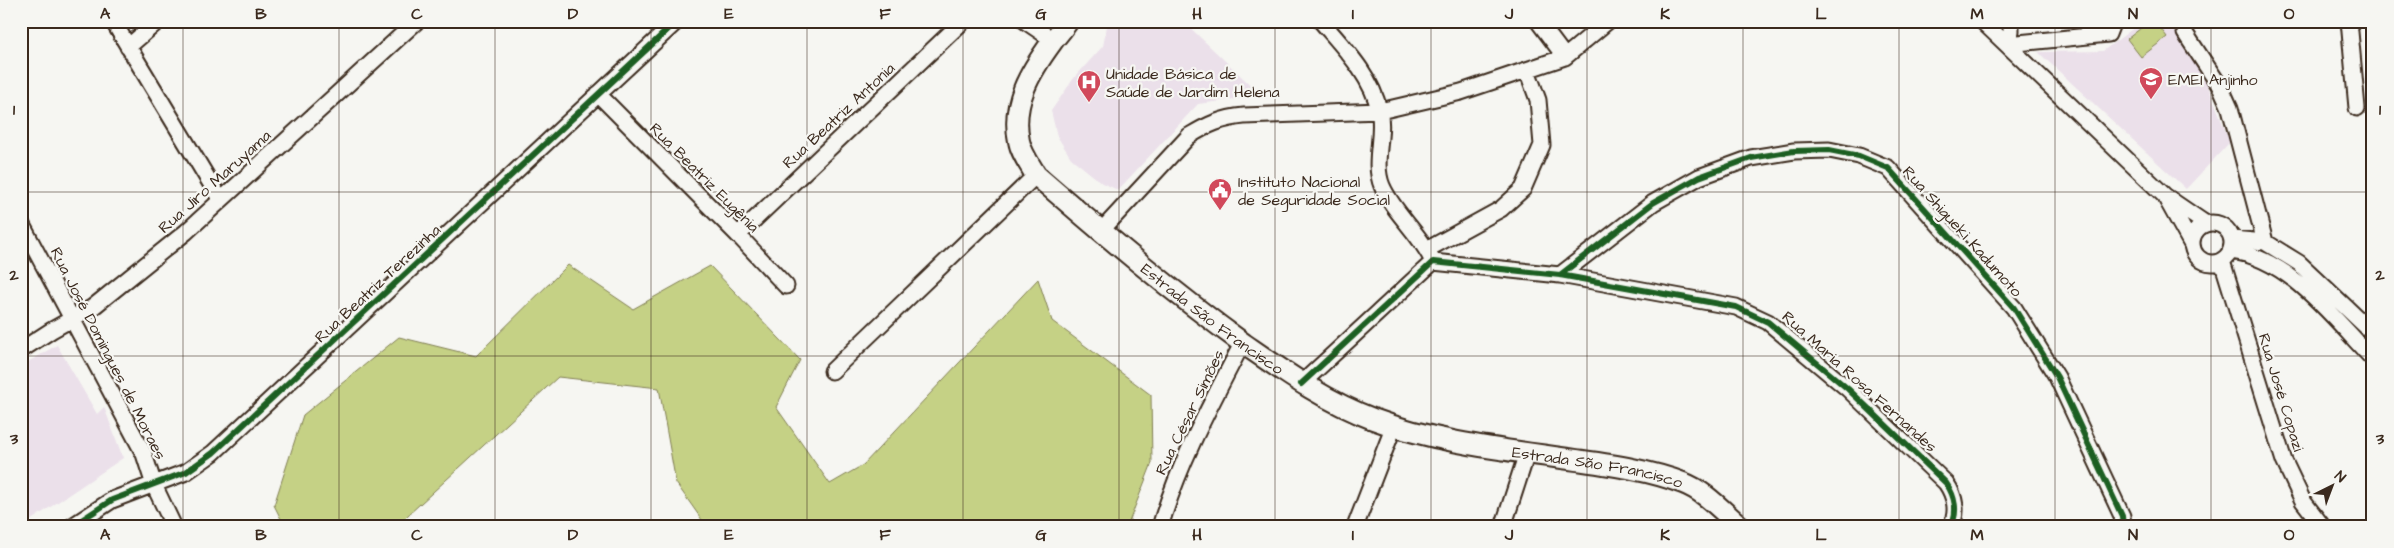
<svg xmlns="http://www.w3.org/2000/svg" width="2394" height="548" font-family="'Architects Daughter',sans-serif">
<style>
.built{fill:#ebe0ea}
.green{fill:#c5d185;stroke:#807e52}
.lines{fill:none;stroke-linecap:round;stroke-linejoin:round}
.minor-casing{stroke:#3b2a1e;stroke-width:19}
.secondary-casing{stroke:#3b2a1e;stroke-width:24}
.minor{stroke:#f6f6f2;stroke-width:15}
.secondary{stroke:#f6f6f2;stroke-width:20}
.cycleway-casing{stroke:#f6f6f2;stroke-width:9}
.cycleway{stroke:#1b5e20;stroke-width:6}
.grid{fill:none;stroke:#3b2a1e;stroke-width:1;stroke-opacity:0.55}
.labels{text-anchor:middle;stroke-width:4.5;stroke-linejoin:round;paint-order:stroke}
.poi-label{font-size:16px;fill:#3b2a1e;stroke:#f6f6f2;text-anchor:start}
.street-label{font-size:16px;fill:#3b2a1e;stroke:#f6f6f2}
.neatline{fill:none;stroke:#3b2a1e;stroke-width:2}
.grid-label{font-size:16px;text-anchor:middle;font-weight:bold;fill:#3b2a1e}
</style>
<rect width="100%" height="100%" fill="#f6f6f2"/>
<filter id="ink" filterUnits="userSpaceOnUse"><feTurbulence type="fractalNoise" baseFrequency=".02" numOctaves="2"/><feDisplacementMap in="SourceGraphic" scale="10" xChannelSelector="R" yChannelSelector="G"/><feConvolveMatrix kernelMatrix="1 2 1 2 8 2 1 2 1" color-interpolation-filters="sRGB"/></filter>
<g filter="url(#ink)">
<path class="built" d="M1108 21H1183L1262 96 1198 104 1118 190 1102 183 1071 158 1057 136 1051 111 1074 78 1103 46Z
M2143 21H2161L2172 26 2208 86 2230 142 2186 189 2038 52 2103 51Z
M57 345 97 414 104 407 123 458 21 527V366Z"/>
<path class="green" d="M2150 21H2155L2167 37 2141 57 2127 39Z
M568 265 633 309 710 266 800 360 776 407 830 484 863 465 1038 279 1052 321 1151 395 1152 463 1127 527H948L944 521 931 527H707L676 483 659 388 558 377 395 527H285L274 505 303 415 399 337 476 356Z"/>
<g class="lines">
<g class="minor-casing">
<path id="minor" d="M113 21 220 199
M1025 21 1053 40
M1321 21C1343 47 1372 76 1379 110 1385 134 1372 162 1382 186 1394 214 1421 234 1433 262
M1538 21 1565 57
M1982 21 2165 196 2206 224
M2349 21 2357 108
M2185 33 2221 88 2230 108 2265 242
M2008 44 2108 34 2113 21
M2008 44 2011 31V21
M128 47 158 21
M598 94 738 235 786 286
M2167 200 2192 245
M21 223 144 454 154 485 174 527
M2192 243a20 20 0 1 1 40 0a20 20 0 1 1-40 0Z
M1101 231 1189 136C1207 125 1222 118 1244 116L1380 111 1461 92 1565 57 1608 21
M738 235 963 21
M2232 239 2265 242 2299 263 2373 333
M1428 249 1501 209 1523 189 1542 145 1538 100 1527 70
M2231 251C2290 258 2333 318 2373 359
M2222 261 2284 461 2303 501 2323 527
M1560 275 1653 203 1699 177 1751 158 1794 151 1829 150 1859 156 1888 168 2014 308 2057 377 2122 516 2123 527
M21 350 52 330 93 307 186 232 417 21
M832 371 1036 175
M1301 384 1433 262 1560 275 1736 307 1768 322 1848 389 1946 483C1955 496 1959 513 1950 527
M71 527 112 500 186 472 213 453 677 21
M1160 527C1180 460 1211 404 1243 342
M1355 527 1394 426
M1503 527 1527 453"/>
</g>
<g class="secondary-casing">
<g id="secondary">
<path id="s1" d="M1068 21C1063 29 1057 35 1052 42 1030 72 1011 103 1019 141 1021 153 1030 165 1036 175 1104 234 1171 291 1244 344 1286 373 1325 401 1373 419 1437 443 1508 450 1576 460 1611 465 1649 470 1683 483 1705 491 1723 512 1741 527"/>
</g>
</g>
<use href="#minor" class="minor"/>
<use href="#secondary" class="secondary"/>
<g class="cycleway-casing">
<path id="cycleway" d="M1560 275 1653 203 1699 177 1751 158 1794 151 1829 150 1859 156 1888 168 2014 308 2057 377 2122 516 2123 527
M1301 384 1433 262 1560 275 1736 307 1768 322 1848 389 1946 483C1955 496 1959 513 1950 527
M71 527 112 500 186 472 213 453 677 21"/>
</g>
<use href="#cycleway" class="cycleway"/>
</g>
</g>
<path class="grid" d="M183 21V527M339 21V527M495 21V527M651 21V527M807 21V527M963 21V527M1119 21V527M1275 21V527M1431 21V527M1587 21V527M1743 21V527M1899 21V527M2055 21V527M2211 21V527M21 192H2373M21 356H2373"/>
<defs>
<g id="school-pin" transform="scale(1.25)"><path d="M0 17L-7.5 6A9.5 9.5 0 1 1 7.5 6Z" fill="#d1495b" stroke="#f6f6f2"/><path d="M0-5L7-2L0 1L-7-2ZM-4 1L0 2.5L4 1V4Q0 6-4 4Z" fill="#fff"/></g>
<g id="hospital-pin" transform="scale(1.25)"><path d="M0 17L-7.5 6A9.5 9.5 0 1 1 7.5 6Z" fill="#d1495b" stroke="#f6f6f2"/><path d="M-5-5h3v3.5h4V-5h3V5h-3V1.5h-4V5h-3Z" fill="#fff"/></g>
<g id="civic-pin" transform="scale(1.25)"><path d="M0 17L-7.5 6A9.5 9.5 0 1 1 7.5 6Z" fill="#d1495b" stroke="#f6f6f2"/><path d="M-.6-6.5H3V-4.5H.6V-3L4-1V1h2V6H-6V1h2V-1L-.6-3ZM-1.2 2.5V6h2.4V2.5Z" fill="#fff"/></g>
</defs>
<g fill-rule="evenodd">
<use href="#school-pin" x="2151" y="79"/>
<use href="#hospital-pin" x="1089" y="82"/>
<use href="#civic-pin" x="1220" y="190"/>
</g>
<g class="labels">
<g class="poi-label">
<text x="1106" y="79">Unidade Básica de<tspan x="1106" dy="18">Saúde de Jardim Helena</tspan></text>
<text x="2168" y="85">EMEI Anjinho</text>
<text x="1238" y="187">Instituto Nacional<tspan x="1238" dy="18">de Seguridade Social</tspan></text>
</g>
<g class="street-label">
<text transform="translate(838 115) rotate(-43)" y="6">Rua Beatriz Antonia</text>
<text transform="translate(705 177) rotate(45)" y="6">Rua Beatriz Eugênia</text>
<text transform="translate(214 181) rotate(-42)" y="6">Rua Jiro Maruyama</text>
<text transform="translate(1963 231) rotate(48)" y="6">Rua Shigueki Kadumoto</text>
<text transform="translate(377 283) rotate(-43)" y="6">Rua Beatriz Terezinha</text>
<text dy="6" stroke="none"><textPath href="#s1" startOffset="400">Estrada São Francisco</textPath></text>
<text transform="translate(109 353) rotate(63)" y="6">Rua José Domingues de Moraes</text>
<text transform="translate(1860 381) rotate(42)" y="6">Rua Maria Rosa Fernandes</text>
<text transform="translate(2282 392) rotate(73)" y="6">Rua José Copazi</text>
<text transform="translate(1189 412) rotate(-64)" y="6">Rua César Simões</text>
<text dy="6" stroke="none"><textPath href="#s1" startOffset="820">Estrada São Francisco</textPath></text>
</g>
</g>
<rect width="2394" height="548" fill="none" stroke="#f6f6f2" stroke-width="55"/>
<g transform="translate(2332 486) rotate(42)" stroke="#f6f6f2" stroke-width="4" paint-order="stroke">
<path d="M0-4L9 19L0 12L-9 19Z" fill="#3b2a1e"/>
<text y="-8" font-size="14" font-weight="bold" text-anchor="middle" fill="#3b2a1e">N</text>
</g>
<rect x="28" y="28" width="2338" height="492" class="neatline"/>
<g class="grid-label">
<text x="105" y="19">A</text>
<text x="261" y="19">B</text>
<text x="417" y="19">C</text>
<text x="573" y="19">D</text>
<text x="729" y="19">E</text>
<text x="885" y="19">F</text>
<text x="1041" y="19">G</text>
<text x="1197" y="19">H</text>
<text x="1353" y="19">I</text>
<text x="1509" y="19">J</text>
<text x="1665" y="19">K</text>
<text x="1821" y="19">L</text>
<text x="1977" y="19">M</text>
<text x="2133" y="19">N</text>
<text x="2289" y="19">O</text>
<text x="14" y="115">1</text>
<text x="2380" y="115">1</text>
<text x="14" y="280">2</text>
<text x="2380" y="280">2</text>
<text x="14" y="444">3</text>
<text x="2380" y="444">3</text>
<text x="105" y="540">A</text>
<text x="261" y="540">B</text>
<text x="417" y="540">C</text>
<text x="573" y="540">D</text>
<text x="729" y="540">E</text>
<text x="885" y="540">F</text>
<text x="1041" y="540">G</text>
<text x="1197" y="540">H</text>
<text x="1353" y="540">I</text>
<text x="1509" y="540">J</text>
<text x="1665" y="540">K</text>
<text x="1821" y="540">L</text>
<text x="1977" y="540">M</text>
<text x="2133" y="540">N</text>
<text x="2289" y="540">O</text>
</g>
</svg>
